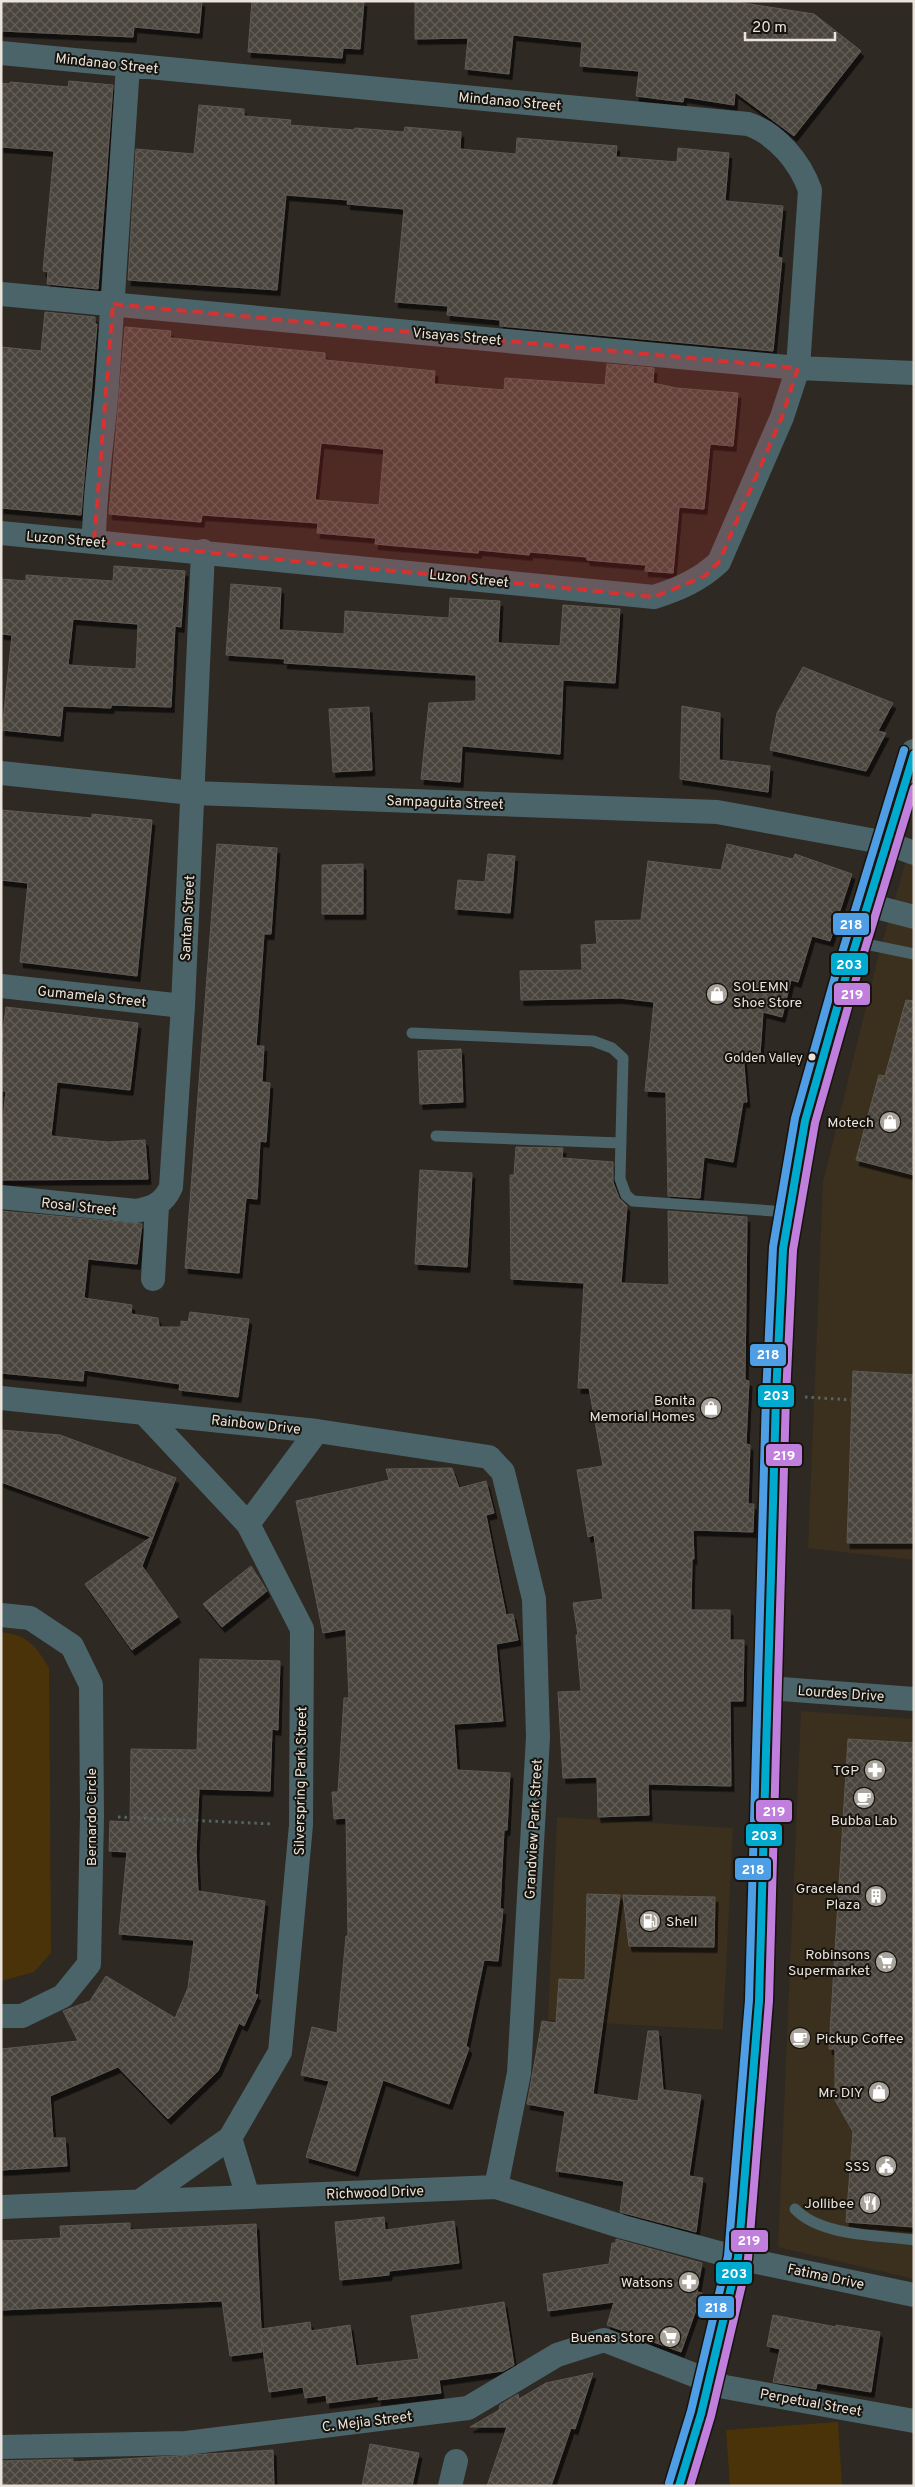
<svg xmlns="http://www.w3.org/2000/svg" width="915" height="2487" font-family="Overpass,sans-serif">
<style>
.built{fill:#3b2f1e}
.park{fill:#4a3309}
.building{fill:url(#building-cross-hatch);stroke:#5e5953;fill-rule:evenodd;filter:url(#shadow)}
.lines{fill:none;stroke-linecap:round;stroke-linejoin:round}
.path{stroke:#566465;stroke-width:3;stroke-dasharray:2.5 4;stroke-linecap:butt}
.lane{stroke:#4b6469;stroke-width:11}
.street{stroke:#4b6469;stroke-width:24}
.primary{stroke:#4e6468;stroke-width:28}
.bus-1-casing{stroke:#17130d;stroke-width:11}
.bus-2-casing{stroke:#17130d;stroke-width:11}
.bus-3-casing{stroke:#17130d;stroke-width:11}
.bus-1{stroke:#00a9ce;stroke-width:8}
.bus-2{stroke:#c07fdc;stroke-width:8}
.bus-3{stroke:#4d9ee5;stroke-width:8}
.marked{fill:#d73131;fill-opacity:0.2;stroke:#d73131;stroke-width:4;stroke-dasharray:10 6;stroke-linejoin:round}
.bus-dot{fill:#eae4dc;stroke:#17130d;stroke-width:2}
.labels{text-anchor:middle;stroke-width:4;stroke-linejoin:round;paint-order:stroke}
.bus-label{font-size:13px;fill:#eae4dc;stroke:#17130d;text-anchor:end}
.street-label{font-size:14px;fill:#eae4dc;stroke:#17130d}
.poi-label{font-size:14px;fill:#eae4dc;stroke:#17130d;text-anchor:end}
.line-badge{stroke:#17130d;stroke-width:2}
.badge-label{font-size:14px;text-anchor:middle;font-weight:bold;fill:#fff}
</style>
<defs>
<pattern id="building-cross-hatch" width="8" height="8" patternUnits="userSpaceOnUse" patternTransform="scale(1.25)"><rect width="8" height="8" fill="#48443e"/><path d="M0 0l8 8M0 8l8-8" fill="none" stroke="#635f59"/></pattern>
<filter id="shadow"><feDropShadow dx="3" dy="5.5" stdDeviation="0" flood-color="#0009"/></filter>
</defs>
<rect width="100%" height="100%" fill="#2e2922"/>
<path class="built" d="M914 833V1560L808 1548 823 1182 879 954Z
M801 1711 914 1719V2279L778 2247Z
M557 1817 733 1828 723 2030 548 2020Z"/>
<path class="park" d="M1 1632C28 1635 36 1646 49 1668L51 1953 34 1972 1 1981Z
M838 2422 842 2486H730L726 2430Z"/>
<path class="building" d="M1 1H202L199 33 134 27 133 37 1 31Z
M252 1H364L360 49 343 48 342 58 248 52Z
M415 1H730L814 14 861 51 794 136 735 92 734 105 684 97 683 102 636 96 639 71 580 66 582 42 513 35 509 74 465 69 468 38 415 39Z
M69 81 113 85 98 289 47 284 48 272 43 271 54 151 1 147V83L10 84V82L68 87Z
M199 105 244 109V116L291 120 290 125 354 130 355 128 404 132 405 127 461 132 460 149 516 154 517 138 617 146 616 157 677 162 678 148 729 153 725 201 783 206 778 257 782 258 773 351 500 326V320L447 315 448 306 395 302 404 209 347 204 348 200 286 195 277 290 128 280 136 149 194 154Z
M45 312 95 317V324H97L81 515 1 508V347L41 351Z
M125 327 171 331 170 338 325 353V360L435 371 434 384 504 390 505 378 605 385 607 364 654 368 653 383 676 388 738 393 733 446 710 444 704 509 679 507 673 573 645 571 646 565 587 560V557L530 552 529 555 479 550 478 553 375 544 376 538 317 533 318 523 202 515 201 522 109 514ZM321 443 384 449 379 505 315 500Z
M114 566 185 571 181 627 175 626 171 707 111 705V708L63 706 60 736 2 730 12 635 1 634V579L26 581V575L113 581ZM73 619 138 624 136 669 68 665Z
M231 584 281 588 279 630 344 634 345 611 449 618 450 598 500 601 498 643 560 646 563 605 620 609 615 683 563 680 560 754 462 746 460 782 421 779 429 703 476 701V675L284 663 285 659 226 655Z
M803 667 893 703 878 731 886 733 866 771 770 750 777 713Z
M682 706 720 713 719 760 770 766 768 792 680 779Z
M369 707 372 770 333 772 329 709Z
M1 810 92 818V814L152 820 137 976 20 962 28 883 1 880Z
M217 844 277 848 271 934H264L256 1046H264L262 1082 270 1083 266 1142 260 1141 257 1199 246 1198 239 1273 185 1268Z
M727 844 793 859 795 854 852 874 830 941 812 936 798 982 791 980 782 1017 763 1012 760 1054 743 1053 747 1102H743L733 1162 704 1157 700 1198 668 1196 666 1092 645 1091 654 1002 620 998 521 1000 520 971 582 970 581 945 597 944 595 921 641 920 648 861 721 870Z
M488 854 515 856 510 913 455 909 458 880 485 882Z
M363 864V914H322V865Z
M906 1000 914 1001V1175L856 1160 879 1075 885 1076Z
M6 1007 138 1023 130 1090 57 1082 51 1136 108 1142 145 1140 148 1179 1 1180V1139L6 1091H1L4 1051H1V1046Z
M461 1049 463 1102 420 1104 418 1051Z
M516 1147 563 1148 562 1158 613 1162V1182L619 1198 627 1206 621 1283 669 1285 668 1211 747 1217 745 1380 749 1381 746 1444 750 1445 748 1504H754L753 1532 693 1530 694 1559H692L691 1610H730V1640H744L743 1701H730L731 1786 648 1784 649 1815 598 1817 597 1777 563 1778 558 1692 581 1691 576 1635H578L573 1603 603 1599 594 1535 588 1537 577 1470 603 1466 589 1388H578L584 1283 511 1279 510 1175H514Z
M420 1170 472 1173 467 1267 415 1264Z
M1 1211 142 1224 137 1264 88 1259 84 1298 132 1305 131 1314 158 1318 159 1327H181V1321L188 1322 190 1312 249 1319 238 1397 179 1390 180 1384 84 1370 83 1381 1 1373Z
M853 1371 914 1375V1543H847Z
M1 1430 60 1435 176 1478 142 1566 178 1617 132 1650 85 1584 151 1537 1 1482Z
M452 1468 459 1488 486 1481 494 1513 486 1515 506 1615 513 1614 518 1640 496 1644 503 1721 454 1724 457 1770 510 1773 507 1830H504L500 1909H503L498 1961 484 1960 466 2046 469 2048 449 2104 383 2080 355 2171 306 2157 329 2081 301 2075 312 2027 337 2033 346 1936H348L346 1818 334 1819 332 1792H338L344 1698H349L346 1629 323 1633 296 1501 389 1480 386 1469Z
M251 1566 267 1591 222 1627 203 1604Z
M200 1659 280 1661 278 1730 272 1729 270 1791 199 1789 196 1851 198 1891 265 1901 255 1994 258 1995 244 2026 239 2023 218 2071 168 2119 118 2067 50 2096 53 2138H65L67 2166 1 2170V2049L78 2041 63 2011 90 2001 106 1976 175 2018 188 1988 194 1940 119 1934 127 1852 109 1851 110 1821 130 1822 131 1749 197 1750Z
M848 1739 914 1743V2227L846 2222 853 2132 835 2100V2049H829Z
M587 1894 620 1895 593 2094 638 2101 648 2031H658L663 2090 701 2095 689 2176 703 2178 696 2232 620 2212 624 2181 556 2171 565 2111 527 2104 542 2021 556 2023 559 1979 585 1980Z
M623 1895 715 1897 714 1947 629 1946Z
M384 2217 385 2230 454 2221 459 2263 389 2271V2275L340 2280 335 2222Z
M130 2223V2230L256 2224 261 2329 310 2322 311 2331 350 2325 356 2366 419 2359 411 2316 504 2302 514 2365 503 2371 439 2380 441 2393 378 2400 379 2396 327 2403 326 2395 305 2398 303 2387 269 2392 261 2335 262 2352 230 2356 222 2301 1 2310V2241L61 2238 60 2226Z
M616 2239 702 2263 697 2292 702 2293 681 2352 607 2325 614 2302 548 2311 543 2274 609 2264 612 2243H616Z
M773 2315 836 2327V2325L880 2332 871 2392 817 2383 816 2389 773 2382 780 2349 767 2346Z
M593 2373 575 2429 571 2428 551 2486H487L507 2427H470L499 2410 500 2405 518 2394 519 2399 546 2383Z
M370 2444 419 2453 412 2486H362Z
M273 2450 274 2486H1V2461L73 2459V2462Z"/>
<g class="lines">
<path class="path" d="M805 1397 851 1400
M118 1817 274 1824"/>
<path class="lane" d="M856 942 914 954
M412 1033 593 1041 612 1048 623 1058 620 1179 626 1195 633 1201 788 1212
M436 1136 620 1143
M795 2209C820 2236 878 2235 914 2240"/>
<path class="street" d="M1 53 748 124C777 134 800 162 810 190L798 368 782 417 719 562C700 580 679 589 654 597L1 533
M1 294 798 368 914 373
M94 541C94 490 103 438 107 387 114 280 121 172 128 65
M1 773 192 793 717 812 887 843 914 853
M868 905 914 917
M1 986 183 1006
M1 1197 136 1211C153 1208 164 1203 171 1187L183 1006 203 551
M153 1279 157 1206
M1 1398 317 1431 489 1457 503 1472 534 1599 538 1737 519 2073 496 2187
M248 1524 317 1431
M1 1615 30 1618 72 1646 91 1685 92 1816 89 1964 63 1996 22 2016H1
M768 1688 914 1699
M230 2138 248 2197
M140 2201 230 2138 280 2052 301 1825 302 1629 248 1524 144 1413
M1 2207 496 2187 623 2227 738 2258 914 2295
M1 2447 186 2443 468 2408 557 2355 604 2340 725 2387 914 2421
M450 2486 456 2461"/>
<path class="primary" d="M679 2486 701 2414 738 2258 759 2001 776 1396 783 1249 805 1121 848 969 914 753"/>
<g class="bus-1-casing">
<path id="bus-1" d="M679 2486 701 2414 738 2258 759 2001 776 1396 783 1249 805 1121 848 969 914 754"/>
</g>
<g class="bus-2-casing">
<path id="bus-2" d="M690 2486 711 2416 748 2259 769 2001 786 1396 793 1250 815 1123 858 972 914 788"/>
</g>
<g class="bus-3-casing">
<path id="bus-3" d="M669 2483 691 2411 728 2256 749 2000 766 1396 773 1247 795 1118 838 966 904 750"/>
</g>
<use href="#bus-1" class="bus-1"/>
<use href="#bus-2" class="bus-2"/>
<use href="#bus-3" class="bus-3"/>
</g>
<path class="marked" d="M113 304 798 368 782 417 719 562 705 576 654 597 94 541Z"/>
<defs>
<g id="shop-disc" transform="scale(1.125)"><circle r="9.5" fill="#a8a39b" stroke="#17130d"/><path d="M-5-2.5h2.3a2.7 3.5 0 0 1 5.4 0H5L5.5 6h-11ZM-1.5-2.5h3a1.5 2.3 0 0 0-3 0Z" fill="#fff"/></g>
<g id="pharmacy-disc" transform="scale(1.125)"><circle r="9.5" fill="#a8a39b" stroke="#17130d"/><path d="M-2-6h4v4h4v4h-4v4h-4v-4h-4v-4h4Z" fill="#fff"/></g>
<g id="cafe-disc" transform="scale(1.125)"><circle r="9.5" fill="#a8a39b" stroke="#17130d"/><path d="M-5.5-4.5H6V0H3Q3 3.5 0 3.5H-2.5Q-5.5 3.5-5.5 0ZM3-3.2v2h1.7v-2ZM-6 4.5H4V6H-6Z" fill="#fff"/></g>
<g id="building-disc" transform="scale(1.125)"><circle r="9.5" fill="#a8a39b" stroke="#17130d"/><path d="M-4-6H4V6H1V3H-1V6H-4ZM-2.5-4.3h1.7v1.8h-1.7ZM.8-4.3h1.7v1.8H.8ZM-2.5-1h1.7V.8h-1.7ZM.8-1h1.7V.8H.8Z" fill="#fff"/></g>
<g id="fuel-disc" transform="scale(1.125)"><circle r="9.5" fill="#a8a39b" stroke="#17130d"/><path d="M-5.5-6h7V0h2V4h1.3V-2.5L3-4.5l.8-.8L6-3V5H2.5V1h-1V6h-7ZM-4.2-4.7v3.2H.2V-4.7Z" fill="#fff"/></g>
<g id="supermarket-disc" transform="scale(1.125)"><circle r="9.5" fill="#a8a39b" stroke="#17130d"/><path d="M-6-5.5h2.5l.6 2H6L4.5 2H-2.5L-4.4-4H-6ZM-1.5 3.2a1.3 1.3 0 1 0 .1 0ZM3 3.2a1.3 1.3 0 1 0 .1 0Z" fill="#fff"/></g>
<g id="civic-disc" transform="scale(1.125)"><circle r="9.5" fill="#a8a39b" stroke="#17130d"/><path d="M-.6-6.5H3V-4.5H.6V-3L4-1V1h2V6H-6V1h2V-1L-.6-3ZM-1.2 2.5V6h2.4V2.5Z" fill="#fff"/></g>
<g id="restaurant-disc" transform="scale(1.125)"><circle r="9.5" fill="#a8a39b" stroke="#17130d"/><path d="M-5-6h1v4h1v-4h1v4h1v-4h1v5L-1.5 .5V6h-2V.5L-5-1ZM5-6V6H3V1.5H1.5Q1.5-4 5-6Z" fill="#fff"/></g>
</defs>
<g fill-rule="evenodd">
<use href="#shop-disc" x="717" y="994"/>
<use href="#shop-disc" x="890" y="1122"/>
<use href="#shop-disc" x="711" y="1408"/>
<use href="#pharmacy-disc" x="875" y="1770"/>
<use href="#cafe-disc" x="864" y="1798"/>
<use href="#building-disc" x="876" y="1896"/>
<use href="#fuel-disc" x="650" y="1921"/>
<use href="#supermarket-disc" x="886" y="1962"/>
<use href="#cafe-disc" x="800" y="2038"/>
<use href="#shop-disc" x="879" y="2092"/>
<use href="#civic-disc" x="886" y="2166"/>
<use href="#restaurant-disc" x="870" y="2203"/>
<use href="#pharmacy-disc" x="689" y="2282"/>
<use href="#supermarket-disc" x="670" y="2337"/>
</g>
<circle class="bus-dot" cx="812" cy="1057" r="4.5"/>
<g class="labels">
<g class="bus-label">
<text x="803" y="1062">Golden Valley</text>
</g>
<g class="street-label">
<text transform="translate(107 63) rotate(6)" y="5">Mindanao Street</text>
<text transform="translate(510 101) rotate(5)" y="5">Mindanao Street</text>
<text transform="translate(457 336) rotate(5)" y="5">Visayas Street</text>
<text transform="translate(66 539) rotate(5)" y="5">Luzon Street</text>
<text transform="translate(469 578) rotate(6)" y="5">Luzon Street</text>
<text transform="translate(445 802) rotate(2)" y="5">Sampaguita Street</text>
<text transform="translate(187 918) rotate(-87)" y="5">Santan Street</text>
<text transform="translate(92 996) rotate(6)" y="5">Gumamela Street</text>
<text transform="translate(79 1206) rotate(6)" y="5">Rosal Street</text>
<text transform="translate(256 1424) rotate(6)" y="5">Rainbow Drive</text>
<text transform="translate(841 1693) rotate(4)" y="5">Lourdes Drive</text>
<text transform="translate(300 1781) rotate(-89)" y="5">Silverspring Park Street</text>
<text transform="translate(91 1817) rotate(-90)" y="5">Bernardo Circle</text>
<text transform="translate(533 1829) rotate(-87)" y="5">Grandview Park Street</text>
<text transform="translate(375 2192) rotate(-2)" y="5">Richwood Drive</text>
<text transform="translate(826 2276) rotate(12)" y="5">Fatima Drive</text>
<text transform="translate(811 2402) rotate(10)" y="5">Perpetual Street</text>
<text transform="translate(367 2421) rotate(-7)" y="5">C. Mejia Street</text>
</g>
<g class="poi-label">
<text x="733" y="991" text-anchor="start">SOLEMN<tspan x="733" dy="16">Shoe Store</tspan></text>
<text x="874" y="1127">Motech</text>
<text x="695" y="1405">Bonita<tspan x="695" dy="16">Memorial Homes</tspan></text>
<text x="859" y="1775">TGP</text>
<text x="864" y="1825" text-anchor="middle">Bubba Lab</text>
<text x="860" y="1893">Graceland<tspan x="860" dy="16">Plaza</tspan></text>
<text x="666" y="1926" text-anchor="start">Shell</text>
<text x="870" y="1959">Robinsons<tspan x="870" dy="16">Supermarket</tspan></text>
<text x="816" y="2043" text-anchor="start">Pickup Coffee</text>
<text x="863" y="2097">Mr. DIY</text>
<text x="870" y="2171">SSS</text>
<text x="854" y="2208">Jollibee</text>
<text x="673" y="2287">Watsons</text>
<text x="654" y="2342">Buenas Store</text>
</g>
</g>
<g class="line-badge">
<rect x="832" y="912" width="38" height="24" rx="5" fill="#4d9ee5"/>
<rect x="830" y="952" width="39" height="24" rx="5" fill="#00a9ce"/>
<rect x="833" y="982" width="38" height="24" rx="5" fill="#c07fdc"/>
<rect x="749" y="1343" width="38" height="24" rx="5" fill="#4d9ee5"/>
<rect x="757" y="1384" width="38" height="24" rx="5" fill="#00a9ce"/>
<rect x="765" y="1443" width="38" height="24" rx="5" fill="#c07fdc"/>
<rect x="755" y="1799" width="38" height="24" rx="5" fill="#c07fdc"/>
<rect x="745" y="1823" width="38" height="24" rx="5" fill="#00a9ce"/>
<rect x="734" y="1857" width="38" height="24" rx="5" fill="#4d9ee5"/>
<rect x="730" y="2229" width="39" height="24" rx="5" fill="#c07fdc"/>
<rect x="715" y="2261" width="38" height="24" rx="5" fill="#00a9ce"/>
<rect x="697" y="2295" width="38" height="24" rx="5" fill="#4d9ee5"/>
</g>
<g class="badge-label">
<text x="851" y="929">218</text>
<text x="849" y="969">203</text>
<text x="852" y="999">219</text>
<text x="768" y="1359">218</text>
<text x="776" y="1400">203</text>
<text x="784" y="1460">219</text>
<text x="774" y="1816">219</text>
<text x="764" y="1840">203</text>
<text x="753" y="1874">218</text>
<text x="749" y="2245">219</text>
<text x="734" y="2278">203</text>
<text x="716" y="2312">218</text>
</g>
<rect width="915" height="2487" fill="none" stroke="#eae4dc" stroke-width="5"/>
<path d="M745 32v8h90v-8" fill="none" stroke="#eae4dc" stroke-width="2.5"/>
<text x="752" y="32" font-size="15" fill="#eae4dc" stroke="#17130d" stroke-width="4" paint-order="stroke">20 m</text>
</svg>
